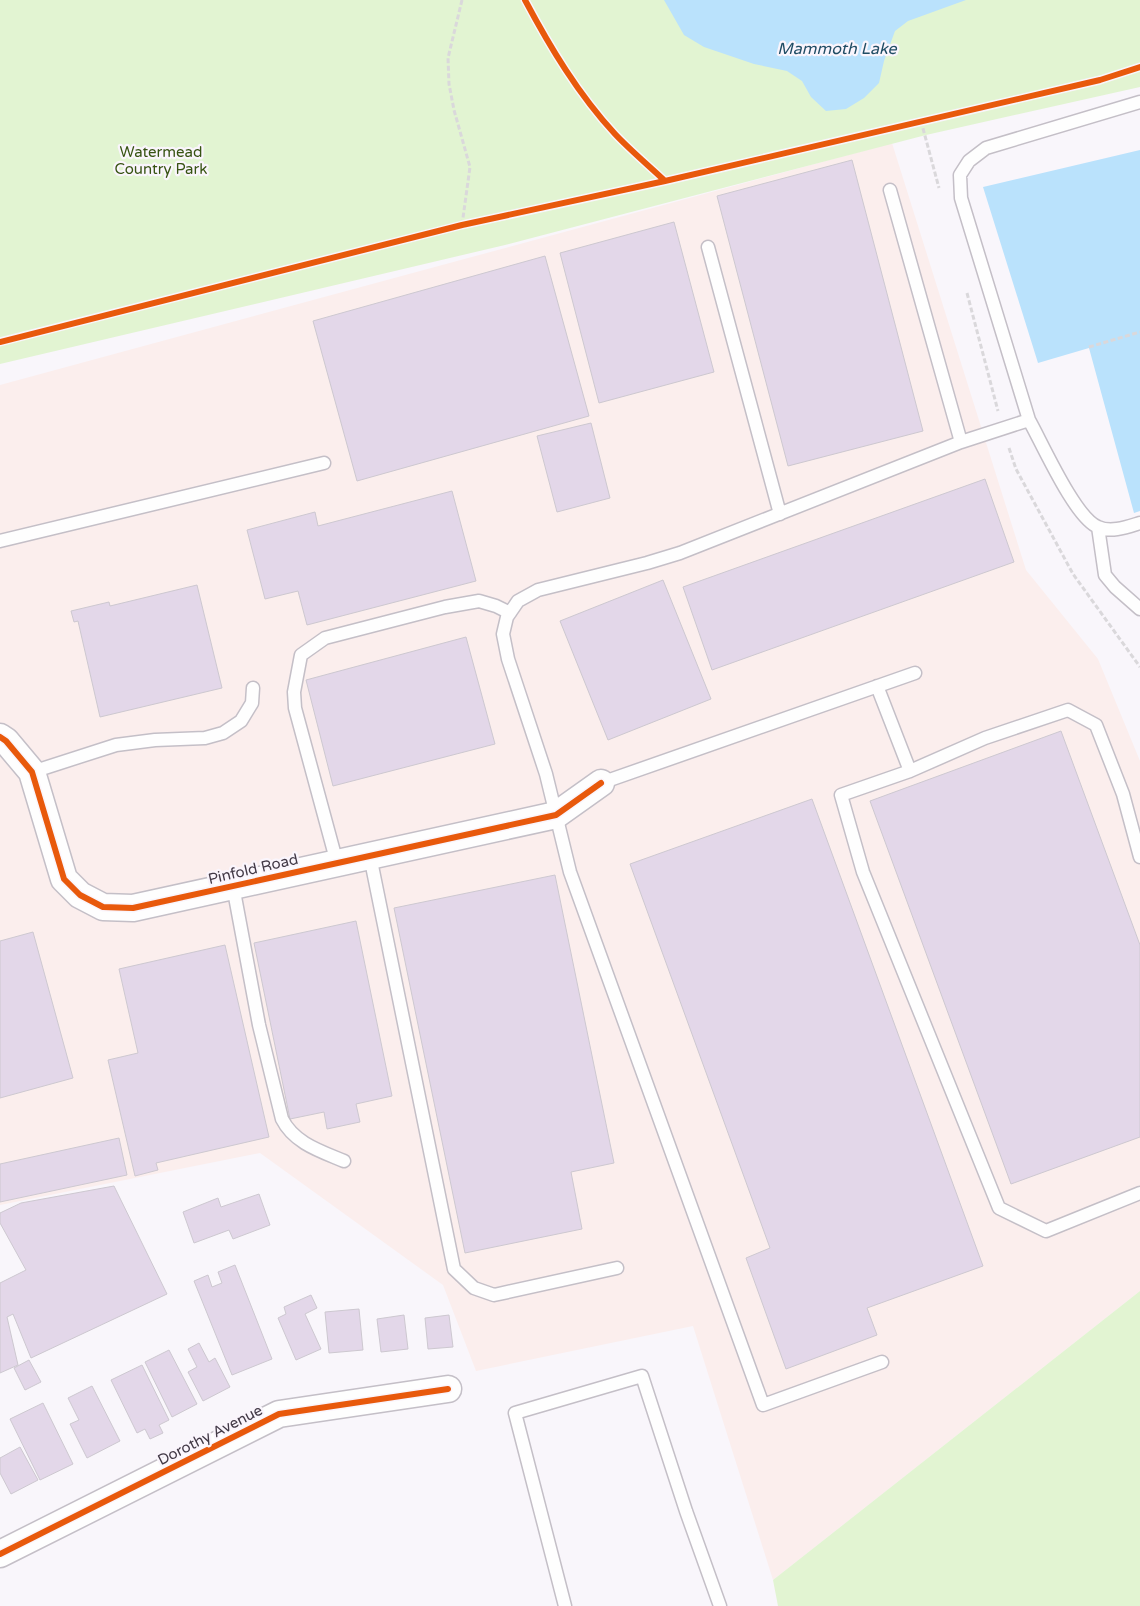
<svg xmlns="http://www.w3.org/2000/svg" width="1140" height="1606" font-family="'Varela Round',sans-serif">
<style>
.industrial{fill:#fbeeed}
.green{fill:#e2f4d2}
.water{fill:#bae2fc}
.building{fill:#e3d7e9;stroke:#cdc8d0}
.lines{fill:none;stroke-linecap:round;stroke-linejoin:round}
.service-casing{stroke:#c4bfc7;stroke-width:15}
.minor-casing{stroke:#c4bfc7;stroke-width:29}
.path{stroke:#dad8db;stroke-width:3;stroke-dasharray:5 2.5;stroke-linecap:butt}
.service{stroke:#fefefe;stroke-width:12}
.minor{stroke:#fefefe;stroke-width:26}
.cycleway-casing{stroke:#faf5fc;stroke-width:9}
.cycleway{stroke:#e8590c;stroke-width:6}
.labels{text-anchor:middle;stroke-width:4.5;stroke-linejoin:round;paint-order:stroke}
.park-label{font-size:15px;fill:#375312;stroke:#faf5fc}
.street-label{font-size:15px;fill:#423946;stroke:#faf5fc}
.water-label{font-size:16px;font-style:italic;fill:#204d65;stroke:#faf5fc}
</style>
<rect width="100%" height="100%" fill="#f9f6fb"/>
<path class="industrial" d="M892 143 1026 570 1098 659 1140 761V1291L773 1580 693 1326 476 1371 443 1285 260 1153 0 1205V385Z"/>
<path class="green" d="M0 0H1140V87L926 135 505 245 0 364Z
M1140 1291V1606H778L773 1580Z"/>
<path class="water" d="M664 0H966L908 21 895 31 884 61 879 83 864 98 846 109 826 111 811 97 802 81 787 71 754 64 704 47 684 35Z
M1140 150V511L1134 513 1089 348 1038 363 983 187Z"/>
<path class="building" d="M852 160 923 431 788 466 717 196Z
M674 222 714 372 599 403 560 253Z
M545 256 589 416 357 481 313 321Z
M591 423 610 498 557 512 537 436Z
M985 479 1014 562 712 670 683 587Z
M452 491 476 581 307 625 298 591 265 599 247 530 315 512 318 526Z
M663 580 711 699 608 740 560 621Z
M197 585 222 688 100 717 78 621 74 622 71 611 109 602 110 606Z
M466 637 495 744 333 786 306 680Z
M1061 731 1140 945V1137L1011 1184 870 801Z
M812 799 983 1266 867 1308 877 1335 786 1369 746 1258 770 1248 630 864Z
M555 875 614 1163 571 1172 582 1229 465 1253 394 908Z
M356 921 392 1096 356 1104 360 1122 327 1129 324 1112 290 1119 254 943Z
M33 932 73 1078 0 1098V941Z
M225 945 269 1137 156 1163 158 1170 135 1176 108 1060 138 1053 119 969Z
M119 1138 127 1175 0 1202V1164Z
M114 1186 167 1294 31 1358 13 1314 7 1317 18 1365 0 1373V1283L26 1270 0 1223V1213L21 1203Z
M259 1194 270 1225 233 1239 229 1230 194 1243 183 1212 218 1198 221 1207Z
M235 1265 272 1359 232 1375 194 1281 208 1275 212 1287 222 1283 218 1272Z
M311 1295 317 1308 305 1314 321 1349 296 1360 278 1318 286 1314 284 1307Z
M359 1309 363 1350 329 1353 325 1312Z
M404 1315 408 1349 381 1352 377 1319Z
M449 1315 453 1347 428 1349 425 1318Z
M199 1343 209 1362 215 1358 230 1387 203 1401 188 1372 197 1367 188 1349Z
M169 1350 197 1404 172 1417 145 1362Z
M29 1360 41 1382 25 1390 14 1368Z
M142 1365 169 1420 159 1425 163 1433 150 1439 145 1429 137 1433 111 1380Z
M92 1386 120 1441 87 1458 70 1424 79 1420 68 1398Z
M43 1403 73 1464 40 1480 10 1419Z
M20 1447 38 1480 11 1494 0 1473V1458Z"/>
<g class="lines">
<g class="service-casing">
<path id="service" d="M708 247 780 514
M1029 420 961 198 960 175 969 161 986 148 1140 102
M961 442 1029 420C1042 443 1075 518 1098 527 1111 533 1127 527 1140 523
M1098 527 1105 575 1115 587 1140 609
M0 541 324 463
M877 686 910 771
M32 772 116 745 155 740 205 738 223 733 241 721 252 703 253 688
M601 783 915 673
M370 856 454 1269 474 1288 494 1295 617 1268
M1140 857 1123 794 1096 725 1068 710 985 738 910 771 841 795 863 872 999 1208 1046 1231 1140 1193
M337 863 295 708 294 692 301 655 325 638 445 607 479 601 496 606 510 613
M233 886 259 1025 282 1119C294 1143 320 1151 344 1161
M882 1362 763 1405 570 872 546 774 508 659 503 634 507 617 518 601 538 590 647 563 680 553 961 442 890 190
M565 1606 515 1413 642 1376 686 1511 720 1606"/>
</g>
<g class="minor-casing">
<path id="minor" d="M0 737 6 741 32 772 64 879 80 895 103 907 133 908 556 815 601 783
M0 1554 279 1414 448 1389"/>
</g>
<path class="path" d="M921 121 939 188
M462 225 470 167 454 110 449 84 448 58 462 0
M967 293 998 411
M1089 347 1140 332
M1009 448 1016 469 1073 574 1140 667"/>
<use href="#service" class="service"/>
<use href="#minor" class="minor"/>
<g class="cycleway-casing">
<path id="cycleway" d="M525 0C550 47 578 94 615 134 630 150 648 165 665 181
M0 342 462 225 665 181 1100 80 1140 67
M0 737 6 741 32 772 64 879 80 895 103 907 133 908 556 815 601 783
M0 1554 279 1414 448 1389"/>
</g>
<use href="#cycleway" class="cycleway"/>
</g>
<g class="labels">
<g class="park-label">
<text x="161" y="157">Watermead<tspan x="161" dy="17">Country Park</tspan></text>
</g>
<g class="street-label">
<text transform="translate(253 869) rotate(-13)" y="5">Pinfold Road</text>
<text transform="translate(210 1435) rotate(-27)" y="5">Dorothy Avenue</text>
</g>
<g class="water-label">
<text x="837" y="54">Mammoth Lake</text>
</g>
</g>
</svg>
